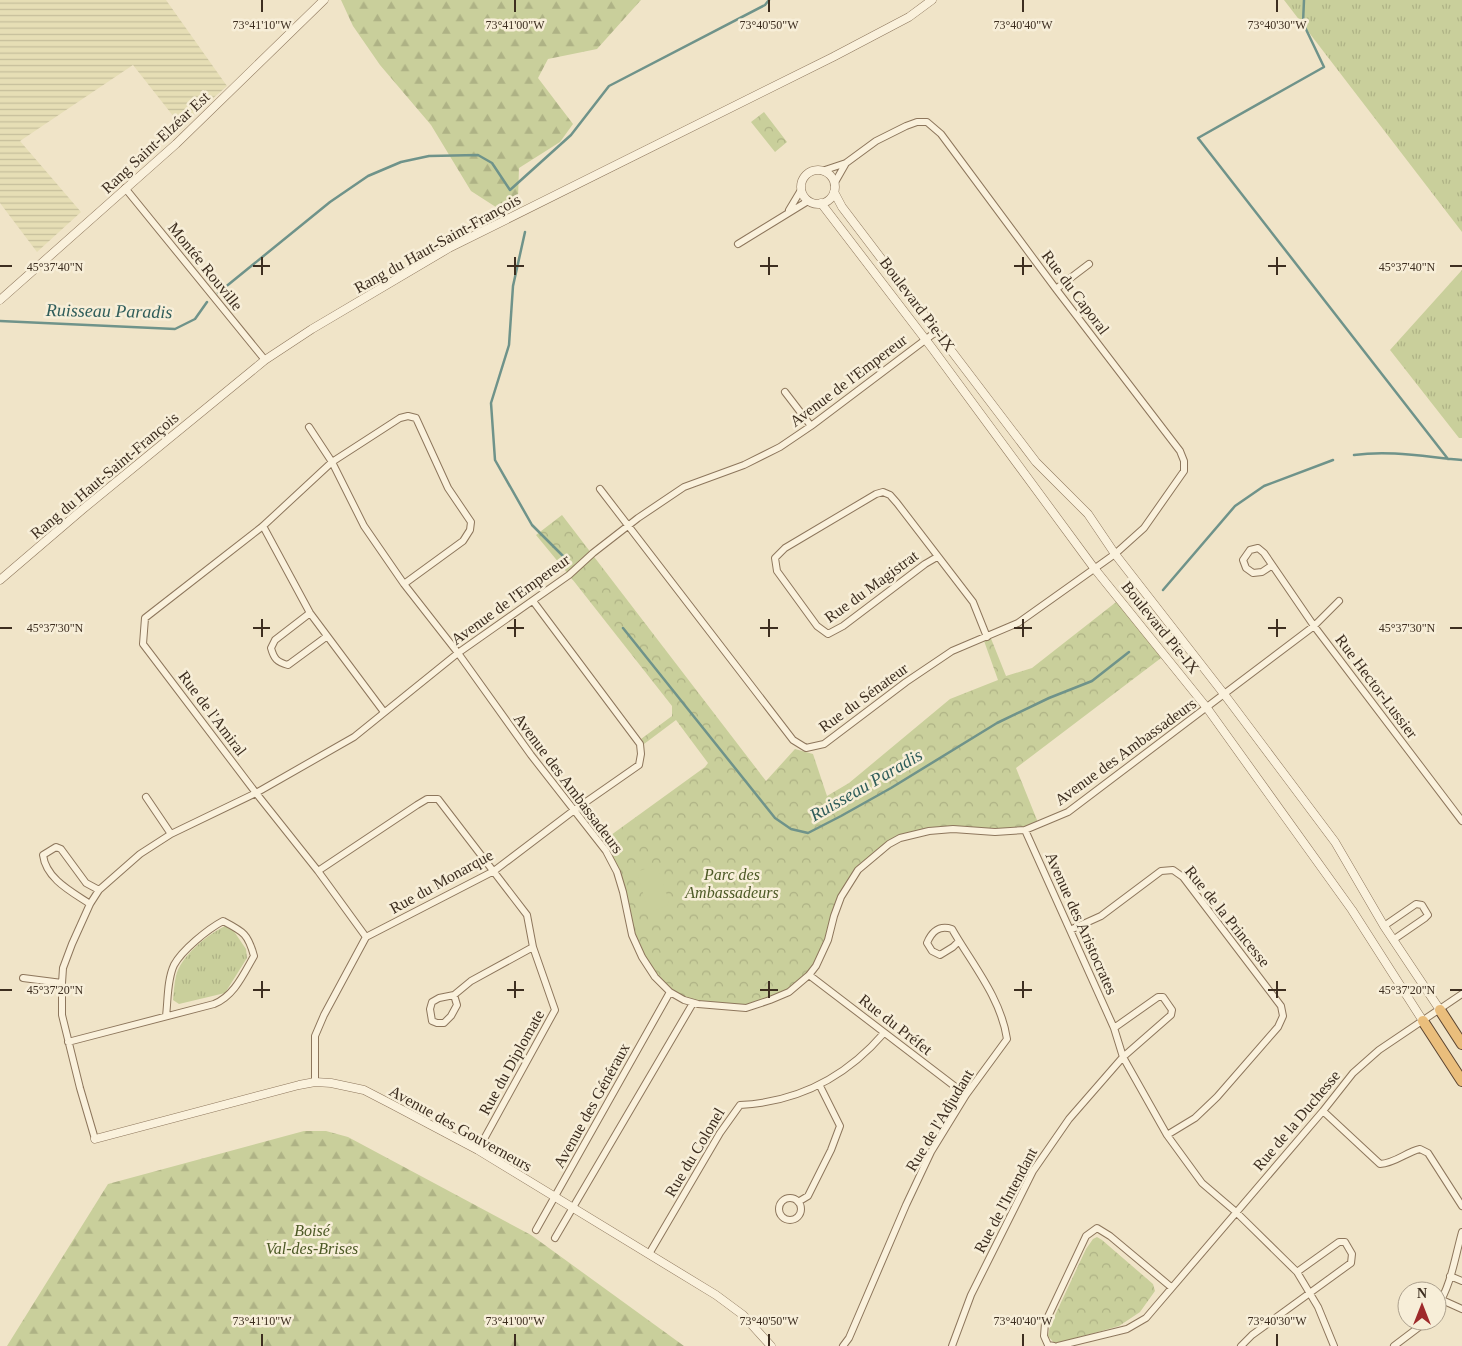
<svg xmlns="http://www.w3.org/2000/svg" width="1462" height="1346" font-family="Georgia,serif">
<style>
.farmland{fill:url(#farmland-rules)}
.grass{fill:url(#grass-tufts)}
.forest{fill:url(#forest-firs)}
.park{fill:url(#park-crowns)}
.garden{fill:#c9cf9b}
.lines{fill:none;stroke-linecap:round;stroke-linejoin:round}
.stream{stroke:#6f938a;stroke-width:2.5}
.minor-casing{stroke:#8d765c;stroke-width:8}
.tertiary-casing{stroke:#8d765c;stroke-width:9}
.trunk-casing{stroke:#5b4430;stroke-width:12}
.minor{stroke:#faf1dc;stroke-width:6}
.tertiary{stroke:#faf1dc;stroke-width:8}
.trunk{stroke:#eabe7c;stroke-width:10}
.ticks{fill:none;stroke:#3d2e20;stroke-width:2}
.labels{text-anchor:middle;stroke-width:5;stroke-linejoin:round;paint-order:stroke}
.street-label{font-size:16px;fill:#3d2e20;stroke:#f7eed8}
.park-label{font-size:16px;font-style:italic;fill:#4d5a26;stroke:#f7eed8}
.water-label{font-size:18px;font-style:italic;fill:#2f5d5a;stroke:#f7eed8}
.ticks-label{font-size:12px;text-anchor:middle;fill:#3d2e20;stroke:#f7eed8;stroke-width:5;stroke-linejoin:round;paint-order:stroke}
</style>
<defs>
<pattern id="farmland-rules" width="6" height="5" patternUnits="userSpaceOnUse" patternTransform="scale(1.25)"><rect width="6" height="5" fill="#e6deb5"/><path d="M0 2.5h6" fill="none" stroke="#c6bf9b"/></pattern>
<pattern id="grass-tufts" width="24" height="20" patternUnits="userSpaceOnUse" patternTransform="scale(1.25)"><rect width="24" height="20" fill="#c9cf9b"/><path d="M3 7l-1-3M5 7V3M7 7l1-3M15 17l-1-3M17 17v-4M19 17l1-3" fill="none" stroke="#aeb285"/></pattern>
<pattern id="forest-firs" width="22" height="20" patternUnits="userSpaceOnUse" patternTransform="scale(1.25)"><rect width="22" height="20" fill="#c9cf9b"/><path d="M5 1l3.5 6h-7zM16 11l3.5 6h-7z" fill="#aeb285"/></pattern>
<pattern id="park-crowns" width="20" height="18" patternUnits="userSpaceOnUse" patternTransform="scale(1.25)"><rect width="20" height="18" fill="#c9cf9b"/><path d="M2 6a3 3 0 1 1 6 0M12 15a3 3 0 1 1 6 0" fill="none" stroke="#aeb285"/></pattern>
</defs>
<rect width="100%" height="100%" fill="#f0e4c8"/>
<path class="farmland" d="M0 0H166L227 86 181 126 133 65 20 141 81 212 37 252 0 203Z"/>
<path class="grass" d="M1284 0H1462V232Z
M1462 270V438H1459L1390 350Z
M225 926 231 927 246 949 247 958 225 993 179 1004 173 1000C174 992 174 984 176 976 180 957 208 934 225 926Z"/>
<path class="forest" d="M341 0H641L597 49 548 59 538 78 573 124 560 142 519 168 518 199 502 211 471 191 431 125 380 65 353 26Z
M304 1131H326L348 1137 531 1235 684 1346H7L108 1184Z"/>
<path class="park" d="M764 112 787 142 775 152 751 122Z
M562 515 766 781 795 749 813 754 827 796 849 783 950 699 998 680 983 638 990 636 1006 676 1032 668 1120 599 1165 655 1016 768 1039 825 1025 830 953 829 900 838 858 870 840 899 816 966 789 992 746 1008 693 1003 670 992 655 977 632 935 623 892 600 843 705 767 708 763 676 720 644 744 641 739 672 716V706L569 575 536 535Z
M1097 1237 1102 1240 1153 1284 1155 1291 1140 1312 1119 1326 1055 1344 1048 1336 1050 1326 1086 1249 1093 1239Z"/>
<path class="garden" d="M654 866 658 869 669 901 667 906 653 911 647 907 638 876 639 871Z"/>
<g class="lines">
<path class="stream" d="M1304 0 1303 23 1324 67 1198 138 1448 459
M525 232 513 286 509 345 491 403 495 460 532 525 570 563
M218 293 330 202 368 176 401 162 429 156 478 155 492 163 510 190 571 135 609 86 765 5 769 0
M0 321 175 329 195 319 207 302
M1354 455C1391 450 1426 457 1462 460
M1163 590 1235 506 1264 486 1333 460
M623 628 775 818 791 829 808 833 841 816 891 788 997 723 1049 698 1092 681 1129 652"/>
<g class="minor-casing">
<path id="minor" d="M834 184 846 163
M125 188 265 360
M789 210 801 190
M738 244 808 201
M1056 289 1089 264
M785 392 811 426
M309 427 332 462 364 526 404 584 458 653 531 755 606 851 617 872 623 892 632 935 642 957 655 977 670 992 684 1000 698 1004 746 1008 770 1000 789 992 809 975 816 966 828 940 834 916 841 897 858 870 889 844 900 838 929 831 953 829 995 832 1025 830 1068 812 1314 626 1339 601
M600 489 793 740 806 748 824 744 906 682 952 651 1018 623 1115 554 1144 528 1184 471V461L1180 451 1056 289 941 134 927 122H917L906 126 876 141 846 163 822 171
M263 526 310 613 384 712
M937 557 925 564 843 626 828 634 817 626 777 571 775 558 785 548 876 494 883 492 890 495 897 503 973 602 987 637
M1271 566 1262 572 1253 573 1246 568 1243 560 1250 550 1258 548 1264 553 1314 626 1462 821
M310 613 275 640 271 648C274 659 277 662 288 665L326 637
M146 797 171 834
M1025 830 1114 1028 1123 1057 1167 1135 1202 1183 1236 1212 1297 1272 1318 1307 1334 1346
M318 871 417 805 427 799H438L527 915 533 947 555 1010 478 1150
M90 904C72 892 46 879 43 855L56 847 61 849 86 883 99 890
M1384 926 1416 904 1422 905 1428 915 1425 918 1393 940
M1070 930 1101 916 1161 871 1173 870 1183 877 1281 1006 1283 1016 1278 1027 1217 1097 1195 1118 1167 1135
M366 937 318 871 256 793 143 644 145 618 263 526 332 462 400 418 408 416 416 418 448 488 471 522 470 530 463 541 404 584
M809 975 966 1095
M23 978 62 983
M454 995 457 1005 451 1016 444 1023H437L432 1021 430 1009 432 1002 439 998 454 995 471 981 533 947
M68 1042 214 1004C234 996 243 975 254 956 248 934 244 932 223 921 208 929 182 950 174 965 167 980 168 1000 166 1016
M315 1082V1036L324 1015 366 937 494 871 573 811 639 765 641 754 640 744 533 601
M1323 1111 1380 1164C1396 1163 1406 1152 1420 1149L1428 1153 1462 1206
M95 1139 80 1088 62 1015V983L63 968 72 944 90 904 99 890 140 854 171 834 256 793 354 737 458 653 569 575 593 553 638 518 684 487 744 465 780 447 811 426 937 331
M779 1209a11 11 0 1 1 22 0a11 11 0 1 1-22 0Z
M798 1202 808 1196 831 1150 840 1126 820 1086
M536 1230 670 992
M555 1238 693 1003
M649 1254 720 1133 740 1105C799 1102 846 1077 884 1033
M1450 1276 1462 1281
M1442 1300 1462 1309
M1437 1307C1451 1286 1455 1257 1462 1232
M843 1346 849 1338 906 1205 931 1152 966 1095 1007 1039C1001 998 972 964 952 929 939 925 932 931 927 943L932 951 940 955 953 947 959 941
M952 1346 971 1295 1033 1171 1069 1119 1123 1057 1171 1015 1172 1010 1163 997H1158L1114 1028
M1054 1346 1048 1345 1044 1336 1045 1323 1086 1236 1097 1228 1110 1236 1171 1287
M1058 1346 1127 1329 1146 1318 1323 1111 1353 1073 1379 1050 1462 994
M1241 1346 1252 1335 1351 1263 1352 1254 1345 1242H1339L1297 1272
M1394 1346 1427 1321"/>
</g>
<g class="tertiary-casing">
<path id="tertiary" d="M801 187a17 17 0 1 1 34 0a17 17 0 1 1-34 0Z
M834 192 842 207 1036 462 1088 514 1115 554 1224 694 1335 842 1384 926 1440 1010
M821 203 932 348 1094 568 1207 708 1352 910 1423 1021
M0 300 176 144 324 0
M0 580 83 509 265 360 312 329 449 248 833 57 909 17 932 0
M95 1139 299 1085 315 1082 331 1083 364 1090 393 1105 478 1150 716 1295 743 1315 771 1346"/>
</g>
<g class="trunk-casing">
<path id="trunk" d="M1440 1010 1462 1044
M1423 1021 1462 1081"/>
</g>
<use href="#minor" class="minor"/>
<use href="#tertiary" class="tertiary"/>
<use href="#trunk" class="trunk"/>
</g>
<path class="ticks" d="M262 0V12M515 0V12M769 0V12M1023 0V12M1277 0V12M262 257V275M515 257V275M769 257V275M1023 257V275M1277 257V275M0 266H12M253 266H270M507 266H524M760 266H778M1014 266H1032M1268 266H1286M1450 266H1462M262 619V637M515 619V637M769 619V637M1023 619V637M1277 619V637M0 628H12M253 628H270M507 628H524M760 628H778M1014 628H1032M1268 628H1286M1450 628H1462M262 981V998M515 981V998M769 981V998M1023 981V998M1277 981V998M0 990H12M253 990H270M507 990H524M760 990H778M1014 990H1032M1268 990H1286M1450 990H1462M262 1334V1346M515 1334V1346M769 1334V1346M1023 1334V1346M1277 1334V1346"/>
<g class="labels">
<g class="street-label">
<text transform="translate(155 142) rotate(-43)" y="6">Rang Saint-Elzéar Est</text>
<text transform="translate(437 243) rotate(-29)" y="6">Rang du Haut-Saint-François</text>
<text transform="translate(206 266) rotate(51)" y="6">Montée Rouville</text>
<text transform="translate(1076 292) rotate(53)" y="6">Rue du Caporal</text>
<text transform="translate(918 304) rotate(53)" y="6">Boulevard Pie-IX</text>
<text transform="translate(848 380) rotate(-37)" y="6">Avenue de l'Empereur</text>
<text transform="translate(104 475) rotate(-40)" y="6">Rang du Haut-Saint-François</text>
<text transform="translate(871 586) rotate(-36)" y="6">Rue du Magistrat</text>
<text transform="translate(510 599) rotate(-36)" y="6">Avenue de l'Empereur</text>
<text transform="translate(1161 627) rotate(51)" y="6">Boulevard Pie-IX</text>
<text transform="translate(1377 686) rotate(53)" y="6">Rue Hector-Lussier</text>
<text transform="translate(863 697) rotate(-36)" y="6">Rue du Sénateur</text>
<text transform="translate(213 713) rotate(53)" y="6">Rue de l'Amiral</text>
<text transform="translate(1125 751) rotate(-36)" y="6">Avenue des Ambassadeurs</text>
<text transform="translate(569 783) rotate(53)" y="6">Avenue des Ambassadeurs</text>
<text transform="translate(441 881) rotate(-29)" y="6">Rue du Monarque</text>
<text transform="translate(1228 916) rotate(51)" y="6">Rue de la Princesse</text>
<text transform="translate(1082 923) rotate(66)" y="6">Avenue des Aristocrates</text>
<text transform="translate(896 1024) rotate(38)" y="6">Rue du Préfet</text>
<text transform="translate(511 1062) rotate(-61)" y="6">Rue du Diplomate</text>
<text transform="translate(591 1105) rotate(-61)" y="6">Avenue des Généraux</text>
<text transform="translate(939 1120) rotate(-59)" y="6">Rue de l'Adjudant</text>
<text transform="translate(1296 1120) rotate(-50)" y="6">Rue de la Duchesse</text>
<text transform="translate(461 1128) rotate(29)" y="6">Avenue des Gouverneurs</text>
<text transform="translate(694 1152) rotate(-59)" y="6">Rue du Colonel</text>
<text transform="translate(1005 1200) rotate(-62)" y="6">Rue de l'Intendant</text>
</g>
<g class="park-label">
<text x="732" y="880">Parc des<tspan x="732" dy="18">Ambassadeurs</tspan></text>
<text x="312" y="1236">Boisé<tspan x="312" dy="18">Val-des-Brises</tspan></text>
</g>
<g class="water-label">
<text transform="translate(109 311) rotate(1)" y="6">Ruisseau Paradis</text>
<text transform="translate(866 785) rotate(-30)" y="6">Ruisseau Paradis</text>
</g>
</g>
<g class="ticks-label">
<text x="262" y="29">73°41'10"W</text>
<text x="515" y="29">73°41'00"W</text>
<text x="769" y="29">73°40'50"W</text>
<text x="1023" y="29">73°40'40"W</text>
<text x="1277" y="29">73°40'30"W</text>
<text x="55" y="271">45°37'40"N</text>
<text x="1407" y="271">45°37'40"N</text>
<text x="55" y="632">45°37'30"N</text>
<text x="1407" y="632">45°37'30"N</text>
<text x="55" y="994">45°37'20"N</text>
<text x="1407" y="994">45°37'20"N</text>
<text x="262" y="1325">73°41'10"W</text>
<text x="515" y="1325">73°41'00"W</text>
<text x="769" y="1325">73°40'50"W</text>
<text x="1023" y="1325">73°40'40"W</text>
<text x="1277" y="1325">73°40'30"W</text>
</g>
<g transform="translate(1422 1306)"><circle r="24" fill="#f7eed8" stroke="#ada18e"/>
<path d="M0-4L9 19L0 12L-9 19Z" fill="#9e2a2b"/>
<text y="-8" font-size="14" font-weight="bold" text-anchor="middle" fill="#3d2e20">N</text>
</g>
</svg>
